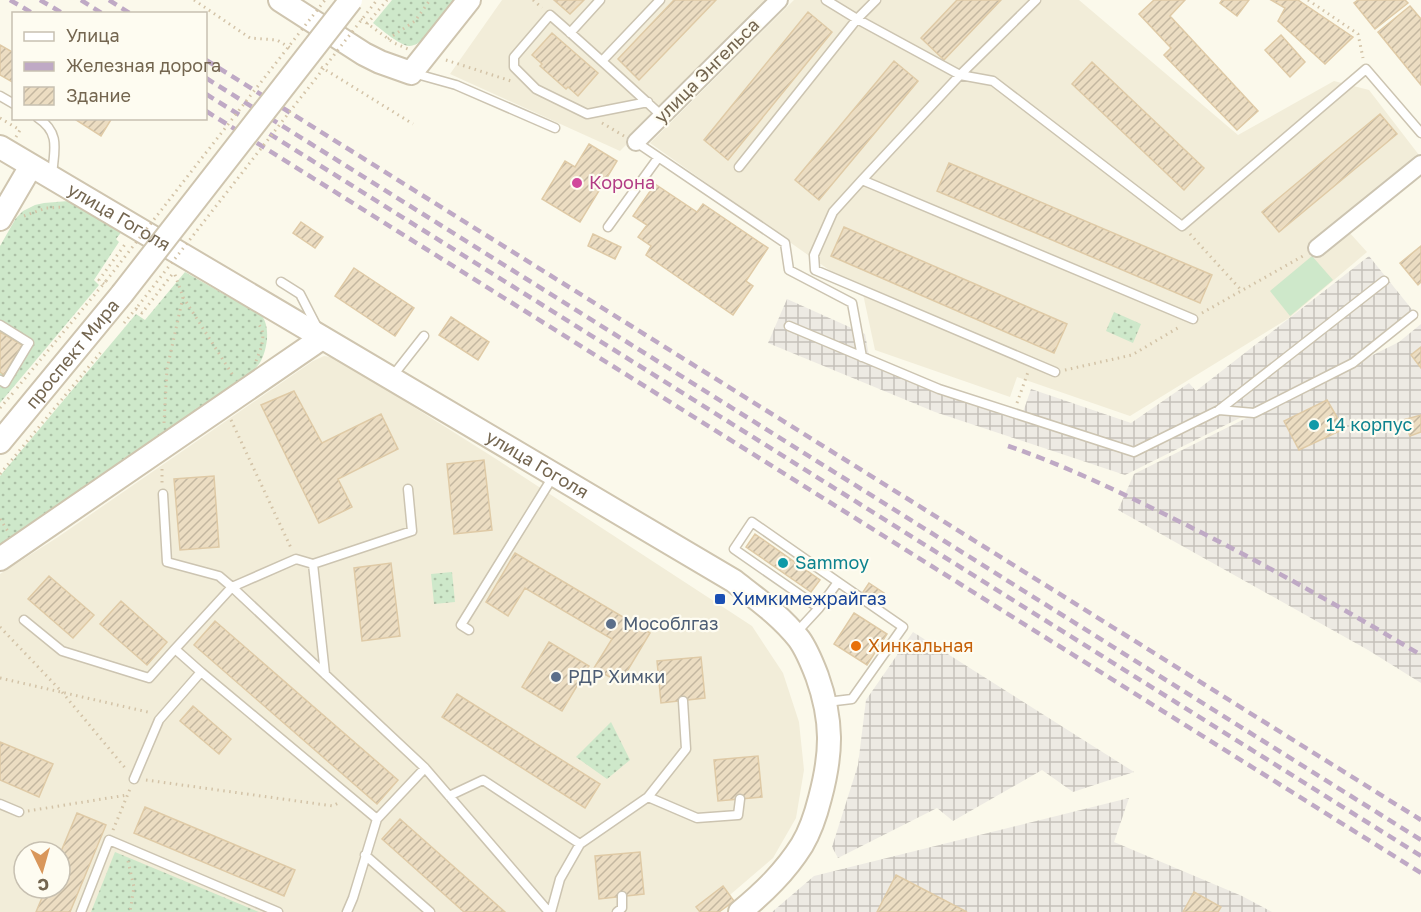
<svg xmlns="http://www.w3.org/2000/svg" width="1421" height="912" font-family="'Golos Text',sans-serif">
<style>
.residential{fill:#f2edd9;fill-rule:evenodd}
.industrial{fill:url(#industrial-grid)}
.grass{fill:url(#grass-dots)}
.pitch{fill:#cee8ca}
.building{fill:url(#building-hatch);stroke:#dfcaa6;stroke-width:1.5}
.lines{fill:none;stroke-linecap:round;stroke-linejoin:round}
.lane-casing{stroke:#ccc4b1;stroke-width:11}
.street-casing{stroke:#ccc4b1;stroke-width:20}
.secondary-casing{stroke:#cfc5af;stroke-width:26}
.path{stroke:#d3c3a7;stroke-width:3;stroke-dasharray:1.5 4.5;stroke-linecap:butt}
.lane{stroke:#fff;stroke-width:8}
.street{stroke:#fff;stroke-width:16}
.secondary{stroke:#fff;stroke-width:22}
.rail{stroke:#bfa9c5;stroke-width:4.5;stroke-dasharray:9 6;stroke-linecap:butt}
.secondary-bridge-casing{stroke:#cfc5af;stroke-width:26;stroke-linecap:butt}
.path-bridge{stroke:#d3c3a7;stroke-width:3;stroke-dasharray:1.5 4.5;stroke-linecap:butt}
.secondary-bridge{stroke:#fff;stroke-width:22}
.hotel-dot{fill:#d1479c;stroke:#fefcf1;stroke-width:2}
.culture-dot{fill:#0f9aa8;stroke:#fefcf1;stroke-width:2}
.transit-dot{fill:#1a4fb4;stroke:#fefcf1;stroke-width:2}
.service-dot{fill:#5c6f8a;stroke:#fefcf1;stroke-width:2}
.food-dot{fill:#e8710a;stroke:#fefcf1;stroke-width:2}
.labels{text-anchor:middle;stroke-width:4.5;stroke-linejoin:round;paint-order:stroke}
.street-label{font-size:18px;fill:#746650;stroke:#fefcf1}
.hotel-label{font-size:18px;fill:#b23c85;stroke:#fefcf1;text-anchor:start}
.culture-label{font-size:18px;fill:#0d838f;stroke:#fefcf1;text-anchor:start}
.transit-label{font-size:18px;fill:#164399;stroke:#fefcf1;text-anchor:start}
.service-label{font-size:18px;fill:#4e5e75;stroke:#fefcf1;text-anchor:start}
.food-label{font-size:18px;fill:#c56008;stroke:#fefcf1;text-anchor:start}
</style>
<defs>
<pattern id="industrial-grid" width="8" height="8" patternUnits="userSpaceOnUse" patternTransform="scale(1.5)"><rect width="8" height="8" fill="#edeae3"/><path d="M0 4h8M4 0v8" fill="none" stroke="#c5c1ba"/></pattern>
<pattern id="grass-dots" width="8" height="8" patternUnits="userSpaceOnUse" patternTransform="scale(1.5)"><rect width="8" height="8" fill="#cee8ca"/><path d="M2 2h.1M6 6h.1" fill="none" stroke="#acc0a6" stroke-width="1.8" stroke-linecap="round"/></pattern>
<pattern id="building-hatch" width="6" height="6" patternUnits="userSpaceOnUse" patternTransform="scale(1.5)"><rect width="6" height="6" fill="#ecddc2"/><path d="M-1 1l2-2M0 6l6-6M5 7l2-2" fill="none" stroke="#c4b7a0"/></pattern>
</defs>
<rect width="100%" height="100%" fill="#fbf9eb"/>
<path class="residential" d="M502 0H769L620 151 450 74Z
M794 0H1079L1238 135 1334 81 1369 90 1419 155 1339 221 1367 252 1289 318 1130 416 1017 377 1010 397 875 350 863 294 650 143Z
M324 356 336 358 493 457 752 626 783 673 799 722 804 770 796 818 773 858 710 912H0V574L58 537 313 361ZM24 852H60V888H24Z"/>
<path class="industrial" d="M1369 256 1418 317 1373 352 1125 475 935 412 768 343 787 299 865 334 869 356 939 384 1023 412 1031 389 1131 423 1189 383 1196 391Z
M1421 324V683L1368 650 1118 510 1134 474 1399 342Z
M913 632 1134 772 1073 792 1042 770 953 821 937 808 838 858 832 847 858 765 866 700Z
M1129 798 1114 842 1242 896 1272 912H772L814 876Z"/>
<path class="grass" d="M392 0H456C447 11 424 47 409 46 399 45 381 29 373 23Z
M68 201 77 203 123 230 116 239 119 242 94 280 99 285 0 403V246L16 218 23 211 35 205 44 203Z
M185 272 262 316C271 328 267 352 259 364 256 368 252 372 249 376L0 548V476L136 314 145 320Z
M1114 312 1141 324 1133 343 1106 331Z
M452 572 455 602 434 604 431 574Z
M611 722 630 760 607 779 576 757Z
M115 852 259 912H91Z"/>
<path class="pitch" d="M1312 256 1333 280 1290 316 1270 291Z"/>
<path class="building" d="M554 0H584L570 14Z
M674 0H716L639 80 618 59Z
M957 0H1001L944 60 921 38Z
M1154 0H1185L1170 16 1258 111 1237 130 1164 55 1171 48 1139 14Z
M1222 0H1249L1237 16 1220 3Z
M1271 0H1298L1353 37 1325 64 1278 21 1285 8Z
M1358 0H1405L1408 3 1375 29 1354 3Z
M1410 6 1421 19V85L1378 32Z
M808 12 832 32 728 160 704 140Z
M552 33 598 73 578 96 568 87 566 89 540 66 542 64 532 55Z
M1281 35 1305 62 1290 77 1265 50Z
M0 45 14 53V83L0 75Z
M894 61 918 81 819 200 795 180Z
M1092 62 1204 168 1184 190 1072 84Z
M1380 114 1397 134 1279 232 1262 212Z
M73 118H112L101 136Z
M589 144 617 161 580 222 542 199 565 161 575 167Z
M949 163 1212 275 1200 303 937 191Z
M655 184 697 212 703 204 768 248 746 281 753 286 733 315 646 255 651 246 638 237 647 225 633 216Z
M301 222 323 237 315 248 293 233Z
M844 227 1067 324 1054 353 831 256Z
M593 234 621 247 615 259 588 246Z
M1421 246V282L1418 285 1400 263Z
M354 268 414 308 395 336 335 296Z
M451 317 489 342 478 360 439 335Z
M0 332 22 345 4 375 0 372Z
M1421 347V368L1411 355Z
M294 391 322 443 381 414 398 449 338 479 352 507 319 523 261 405Z
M1327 400 1344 429 1299 450 1284 421Z
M1421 415V432L1410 436 1403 420Z
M484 460 492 530 454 534 447 464Z
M214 476 219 547 180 550 174 479Z
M755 534 820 580 811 592 746 547Z
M515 553 650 633 620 683 594 668 612 639 525 588 508 616 486 602Z
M391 563 400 636 362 641 354 568Z
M49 576 94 615 73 638 28 599Z
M869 583 884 593 879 602 863 592Z
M121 601 167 642 147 665 100 624Z
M854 613 887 634 867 665 834 644Z
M215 621 398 780 377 804 194 645Z
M549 642 589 666 562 711 522 687Z
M701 657 705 698 661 703 657 661Z
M457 694 600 784 585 808 442 717Z
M193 706 231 739 219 754 180 721Z
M0 742 53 764 39 797 0 780Z
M758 756 762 797 718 801 714 760Z
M145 807 295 870 284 896 134 833Z
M77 813 106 825 70 912H36L46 888H60V854Z
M400 819 505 912H464L382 839Z
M640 852 644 894 599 899 595 856Z
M896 875 967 912H877Z
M723 886 734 901 719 912H700L696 907Z
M1194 892 1221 907 1218 912H1183Z"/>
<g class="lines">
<g class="lane-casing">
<path id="lane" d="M826 0 857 19 960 75 993 81 1182 226 1366 69 1421 133
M1036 0 960 75 862 180 833 212 814 255 815 270 1055 372
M570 33 600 0
M602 61 660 0
M413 73 456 85 555 128
M0 96 14 104
M648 102 587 114 536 89 514 67V57L550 15C588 48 625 82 662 116
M38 118C61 133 54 151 52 175
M636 142 785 243 789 270 852 303 862 357
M739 167 857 19 876 0
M862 180 1193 319
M608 227 658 158
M281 282 300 294 317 327
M0 325 29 343 5 383 0 380
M789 326 939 389 1134 452 1219 410 1384 281
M391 378 424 336
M1219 410 1254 413 1353 363 1413 315
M408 489 412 531 313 564 296 559 232 587 425 768 549 912
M313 564 325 674
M819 608 734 549 752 522 838 582
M24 620 62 651 149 678 175 649
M469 630 461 625 554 475
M795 634 819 608 838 582 903 627 852 699 827 702
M201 672 377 819
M134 779 159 720 201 672 175 649 232 587 219 576 167 562 163 494
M449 796 483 780 580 844
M648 797 686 749 683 701
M0 804 19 812
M365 855 430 912
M81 912 109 840 278 912
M347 912 353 898 377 819 425 768
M551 912 560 879 580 844 648 797 697 818 738 815 740 799
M617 912 622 908V896"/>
</g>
<g class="street-casing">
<path id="street" d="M636 142 779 0
M1317 248 1421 164"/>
</g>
<g class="secondary-casing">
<g id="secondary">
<path d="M280 0 364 54 380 62 411 73 469 0"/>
<path id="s1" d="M0 147 734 581C757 599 781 616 799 639 807 650 812 663 817 676 833 721 832 753 820 798 816 814 811 830 802 845 785 872 764 892 740 912"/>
<path d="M0 219 31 166"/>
<path id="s2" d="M0 442 122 294"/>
<path d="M0 559 322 338"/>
</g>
</g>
<path class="path" d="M194 0 250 38 277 40 292 49
M533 0 542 8
M1308 0 1358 34 1363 58
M361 19 394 43 408 49
M367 24 387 0
M388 39 415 21 430 0
M446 60 511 81
M321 67 413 124
M0 118 20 130 16 137
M602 123 624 136
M24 216 46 208 64 207
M1190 234 1242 291
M104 284 99 280 126 243
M183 297 234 377
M136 309 142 313 174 272
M1202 313 1303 256
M124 323 138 306
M256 361C261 349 268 332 257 323
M1065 370 1132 355 1181 326
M17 388 106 281
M1017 403 1028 372
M0 408 13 393
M231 420 292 550
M164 423 167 369 183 297 174 272
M162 469V483
M0 474 101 352
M0 519 9 533
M0 627 62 692 126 769
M0 678 152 713
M146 780 333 806 340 802
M28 811 127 795
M113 830 130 789
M128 861 134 887 130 912"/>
<use href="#lane" class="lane"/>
<use href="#street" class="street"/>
<use href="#secondary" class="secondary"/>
<path class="rail" d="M10 0 34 14
M40 0 64 14
M81 0 103 14
M109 0 131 14
M206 60 1421 820
M206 78 1421 840
M206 94 1421 856
M206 111 1421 873
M1008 446C1058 463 1107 486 1154 509 1245 553 1334 603 1421 655"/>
<g class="secondary-bridge-casing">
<path id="secondary-bridge" d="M122 294 351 0"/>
</g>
<path class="path-bridge" d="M106 281 325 0
M138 306 377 0"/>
<use href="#secondary-bridge" class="secondary-bridge"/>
</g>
<circle class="hotel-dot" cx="577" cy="183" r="6"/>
<g class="culture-dot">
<circle cx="1314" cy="425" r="6"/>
<circle cx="783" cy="563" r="6"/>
</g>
<rect class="transit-dot" x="714" y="593" width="12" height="12" rx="3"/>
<g class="service-dot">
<circle cx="611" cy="624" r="6"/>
<circle cx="556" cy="677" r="6"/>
</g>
<circle class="food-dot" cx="856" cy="646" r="6"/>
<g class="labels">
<g class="street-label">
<text transform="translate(707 71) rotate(-45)" y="6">улица Энгельса</text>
<text dy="6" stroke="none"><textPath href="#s1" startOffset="138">улица Гоголя</textPath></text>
<text dy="6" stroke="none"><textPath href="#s2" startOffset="114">проспект Мира</textPath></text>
<text dy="6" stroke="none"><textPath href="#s1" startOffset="624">улица Гоголя</textPath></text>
</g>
<g class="hotel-label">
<text x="589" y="189">Корона</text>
</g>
<g class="culture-label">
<text x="1326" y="431">14 корпус</text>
<text x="795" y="569">Sammoy</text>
</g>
<g class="transit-label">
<text x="732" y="605">Химкимежрайгаз</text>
</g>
<g class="service-label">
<text x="623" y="630">Мособлгаз</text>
<text x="568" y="683">РДР Химки</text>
</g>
<g class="food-label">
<text x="868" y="652">Хинкальная</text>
</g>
</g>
<rect x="12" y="12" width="195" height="108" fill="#fefcf1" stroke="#c7c0b1" stroke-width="1.5"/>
<rect x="24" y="32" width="30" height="9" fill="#ffffff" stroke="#c7c0b1" stroke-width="1.5"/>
<text x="66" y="42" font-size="18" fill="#746650">Улица</text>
<rect x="24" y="62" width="30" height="9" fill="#bfa9c5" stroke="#c7c0b1" stroke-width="1.5"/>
<text x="66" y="72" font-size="18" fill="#746650">Железная дорога</text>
<rect x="24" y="87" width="30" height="18" fill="url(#building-hatch)" stroke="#c7c0b1" stroke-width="1.5"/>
<text x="66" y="102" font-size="18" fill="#746650">Здание</text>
<g transform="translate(42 870) rotate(175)"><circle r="28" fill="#fefcf1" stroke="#c7c0b1" stroke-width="1.5"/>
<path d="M0-4.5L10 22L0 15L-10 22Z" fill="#d9975b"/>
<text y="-9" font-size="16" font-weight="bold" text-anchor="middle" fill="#746650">С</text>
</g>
</svg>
